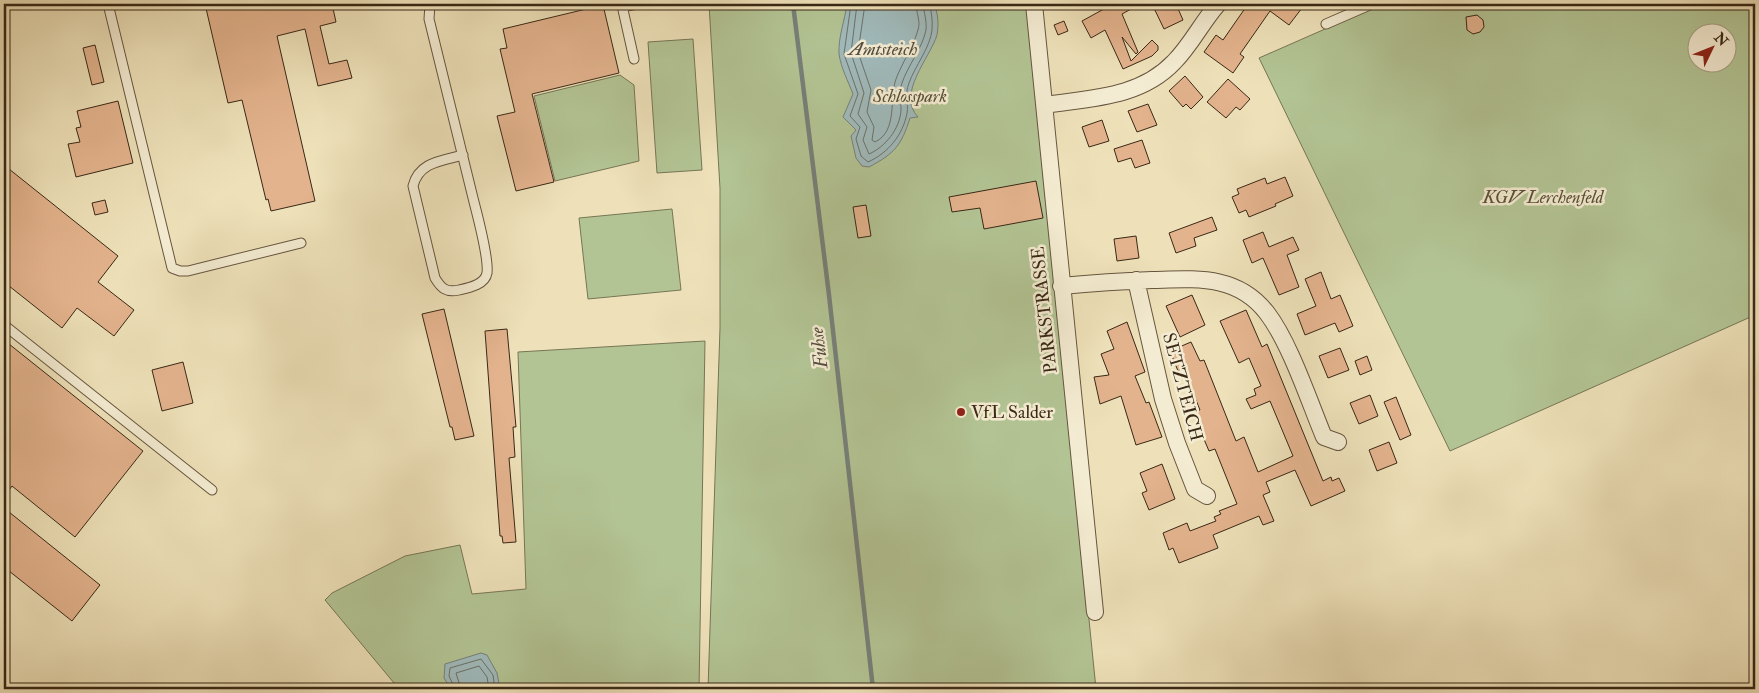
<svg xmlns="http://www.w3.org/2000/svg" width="1759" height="693" font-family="'IM FELL Double Pica',serif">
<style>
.green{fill:#b3c494;stroke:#767655;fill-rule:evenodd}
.water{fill:#a0babb;stroke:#778079}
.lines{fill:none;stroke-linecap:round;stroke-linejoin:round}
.shore{stroke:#6c7168;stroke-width:1}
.stream{stroke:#778079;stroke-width:4.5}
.building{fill:#e3b38d;stroke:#392816}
.service-casing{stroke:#66563f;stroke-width:11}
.minor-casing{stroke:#66563f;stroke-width:18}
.service{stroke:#f4ecd2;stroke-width:9}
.minor{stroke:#f4ecd2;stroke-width:16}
.poi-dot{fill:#8f2418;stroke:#f4ecd2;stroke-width:2}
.labels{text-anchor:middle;stroke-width:5;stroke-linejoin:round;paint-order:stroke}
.park-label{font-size:18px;font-style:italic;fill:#584f36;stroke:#f4ecd2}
.street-label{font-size:18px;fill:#392816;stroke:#f4ecd2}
.poi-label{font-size:18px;fill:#392816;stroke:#f4ecd2;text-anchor:start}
.water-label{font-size:19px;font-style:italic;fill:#534c3f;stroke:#f4ecd2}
</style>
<rect width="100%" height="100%" fill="#eee1b9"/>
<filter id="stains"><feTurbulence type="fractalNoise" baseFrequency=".004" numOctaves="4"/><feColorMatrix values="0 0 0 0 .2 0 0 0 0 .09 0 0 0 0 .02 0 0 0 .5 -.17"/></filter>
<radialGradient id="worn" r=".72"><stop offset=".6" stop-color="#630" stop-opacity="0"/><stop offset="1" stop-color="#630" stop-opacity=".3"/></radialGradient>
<path class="green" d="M709 4H1027L1096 689H708L720 328V188Z
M1382 4H1755V315L1450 451 1259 58ZM1696 32H1726V62H1696Z
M693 39 702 170 657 173 648 42Z
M620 75 634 85 639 161 555 181 534 96Z
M672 209 681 290 588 299 579 218Z
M705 341 699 689H399L325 600 332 593 405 556 460 545 472 594 526 589 518 352Z"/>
<path class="water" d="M847 4H934C938 13 939 24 937 35 930 58 896 94 918 117L910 118C901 146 895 153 869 167L862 166 856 158 851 136 856 130 843 117 853 94C848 81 841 68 839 54 838 37 845 20 847 4Z
M481 653 487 655 497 673 500 689H451L444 678 445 664Z"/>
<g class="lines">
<path class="shore" d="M851 4 844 54 858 94 850 116 860 127 856 139 861 156 868 162C888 153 903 135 907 113 909 104 904 95 909 83 915 66 930 48 932 30 933 20 931 13 930 4
M857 4 851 53 864 93 858 114 867 127 863 140 869 154C885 147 900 129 901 110 901 100 899 92 902 83 908 65 922 49 926 30 927 21 924 13 923 4
M865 4 858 52 871 90 867 112 874 127 872 140 875 142C898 131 889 99 896 79 902 63 913 47 918 30 921 21 916 13 916 4
M455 689 449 676 450 668 481 659 493 675 495 689
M461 689 456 673 479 666 487 677 489 689"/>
<path class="stream" d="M793 4 829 295 873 689"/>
</g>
<path class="building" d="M205 4H332L336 22 320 26 329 64 347 60 352 78 318 86 305 29 277 36 315 201 271 211 268 199 266 200 242 100 228 103Z
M1113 4H1140L1122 14 1138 52 1136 54 1122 37 1131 61 1152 40 1158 46V50L1152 56 1123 69 1105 30 1091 38 1082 21Z
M1152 4H1176L1183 20 1164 29Z
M1248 4H1305L1289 25 1270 11 1240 54 1244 57 1233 73 1204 52 1216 35 1223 40Z
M603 5 619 73 532 94 554 182 516 191 497 116 515 112 500 49 507 48 503 29Z
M1477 15 1483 20 1484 27 1480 32 1473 34 1467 30 1466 17Z
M1064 21 1068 31 1058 35 1054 25Z
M95 45 104 82 92 85 83 48Z
M1185 76 1203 97 1191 109 1186 104 1183 107 1169 91Z
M1228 79 1250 99 1240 110 1236 107 1226 118 1207 102Z
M118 101 133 163 76 177 68 144 80 142 76 128 81 127 77 111Z
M1148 104 1157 125 1137 132 1128 111Z
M1102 120 1109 141 1089 147 1082 127Z
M1142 140 1150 163 1135 168 1131 158 1118 162 1114 149Z
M4 165 118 256 98 282 134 310 114 336 77 308 62 328 4 282Z
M1285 177 1293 196 1275 204 1276 206 1249 217 1246 210 1239 213 1232 197 1239 194 1237 189 1265 178 1267 184Z
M1036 181 1043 218 984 229 980 208 952 212 949 197Z
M105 200 108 212 95 215 92 203Z
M866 205 871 236 858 238 853 207Z
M1212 217 1217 230 1194 238 1196 246 1176 253 1169 233Z
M1263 232 1269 247 1293 237 1299 250 1287 255 1299 287 1279 295 1263 258 1252 263 1243 240Z
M1136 236 1139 258 1117 261 1114 239Z
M1321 272 1331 299 1340 295 1353 326 1339 332 1335 323 1305 335 1297 314 1316 306 1305 279Z
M1192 295 1205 325 1180 337 1166 306Z
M444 309 474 436 455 440 452 427H450L422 314Z
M1246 310 1262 347 1267 344 1323 481 1331 477 1332 481 1339 478 1345 491 1311 506 1295 470 1266 482 1270 492 1263 495 1274 521 1263 525 1259 516 1213 535 1218 548 1179 563 1173 548 1169 550 1163 533 1187 523 1190 531 1216 521 1214 517 1221 514 1219 511 1237 504 1215 449 1209 451 1200 430 1202 429 1195 412 1200 410 1183 368 1178 371 1170 351 1191 342 1200 361 1204 360 1236 441 1244 437 1258 472 1293 456 1270 401 1251 409 1246 399 1256 395 1254 389 1261 386 1249 358 1239 363 1220 321Z
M1127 322 1145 372 1135 376 1146 403 1149 402 1162 437 1136 445 1121 396 1100 404 1094 377 1109 375 1101 354 1114 349 1107 331Z
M507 329 516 427H513L515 457 509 458 516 542 503 543 502 536H500L485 331Z
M4 340 143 451 75 537 12 486 4 497Z
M1340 348 1349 370 1328 378 1319 356Z
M1367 356 1372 370 1360 375 1355 361Z
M183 362 193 403 162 411 152 370Z
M1370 395 1378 416 1359 424 1350 403Z
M1396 397 1411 435 1400 440 1384 402Z
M1389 442 1397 463 1377 471 1369 450Z
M1162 464 1175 499 1149 510 1142 493 1147 491 1140 473Z
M4 508 100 585 72 621 4 567Z"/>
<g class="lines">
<g class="service-casing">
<path id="service" d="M108 4 172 268 180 271H188L301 243
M430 4 429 19C444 79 458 138 473 198 477 214 489 257 487 273 485 285 468 288 459 290 446 293 441 288 435 278L413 186C419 162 441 161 463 155
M1326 24 1372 4
M634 59 623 10 626 6 638 4
M4 325 212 490"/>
</g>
<g class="minor-casing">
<path id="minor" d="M1034 4 1095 612
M1045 105C1090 98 1140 98 1174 62 1191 45 1202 22 1218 4
M1136 280 1163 399 1177 443 1195 489 1207 496
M1061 286C1092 283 1121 281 1152 280 1195 279 1237 274 1267 313 1290 343 1309 401 1324 437L1338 442"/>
</g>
<use href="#service" class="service"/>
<use href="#minor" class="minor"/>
</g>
<circle class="poi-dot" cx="961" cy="412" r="5"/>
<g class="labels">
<g class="park-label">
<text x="910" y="102">Schlosspark</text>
<text x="1543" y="203">KGV Lerchenfeld</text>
</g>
<g class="street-label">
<text transform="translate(1044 310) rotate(-96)" y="6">PARKSTRASSE</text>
<text transform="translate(1183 387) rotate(75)" y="6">SETZTEICH</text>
</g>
<g class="poi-label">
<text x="971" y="418">VfL Salder</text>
</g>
<g class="water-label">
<text x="883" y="55">Amtsteich</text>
<text transform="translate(818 348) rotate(-97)" y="7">Fuhse</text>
</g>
</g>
<rect width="1759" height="693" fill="none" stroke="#eee1b9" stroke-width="20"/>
<rect x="5" y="5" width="1749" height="683" fill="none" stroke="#392816" stroke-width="2.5"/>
<rect x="10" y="10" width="1739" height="673" fill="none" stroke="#392816"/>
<g transform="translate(1712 48) rotate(47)"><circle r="24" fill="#f4ecd2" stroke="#a99e87"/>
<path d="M0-4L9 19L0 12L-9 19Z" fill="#8f2418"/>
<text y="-8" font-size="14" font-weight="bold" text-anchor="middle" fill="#392816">N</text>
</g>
<rect width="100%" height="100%" filter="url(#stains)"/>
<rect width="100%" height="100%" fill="url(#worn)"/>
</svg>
